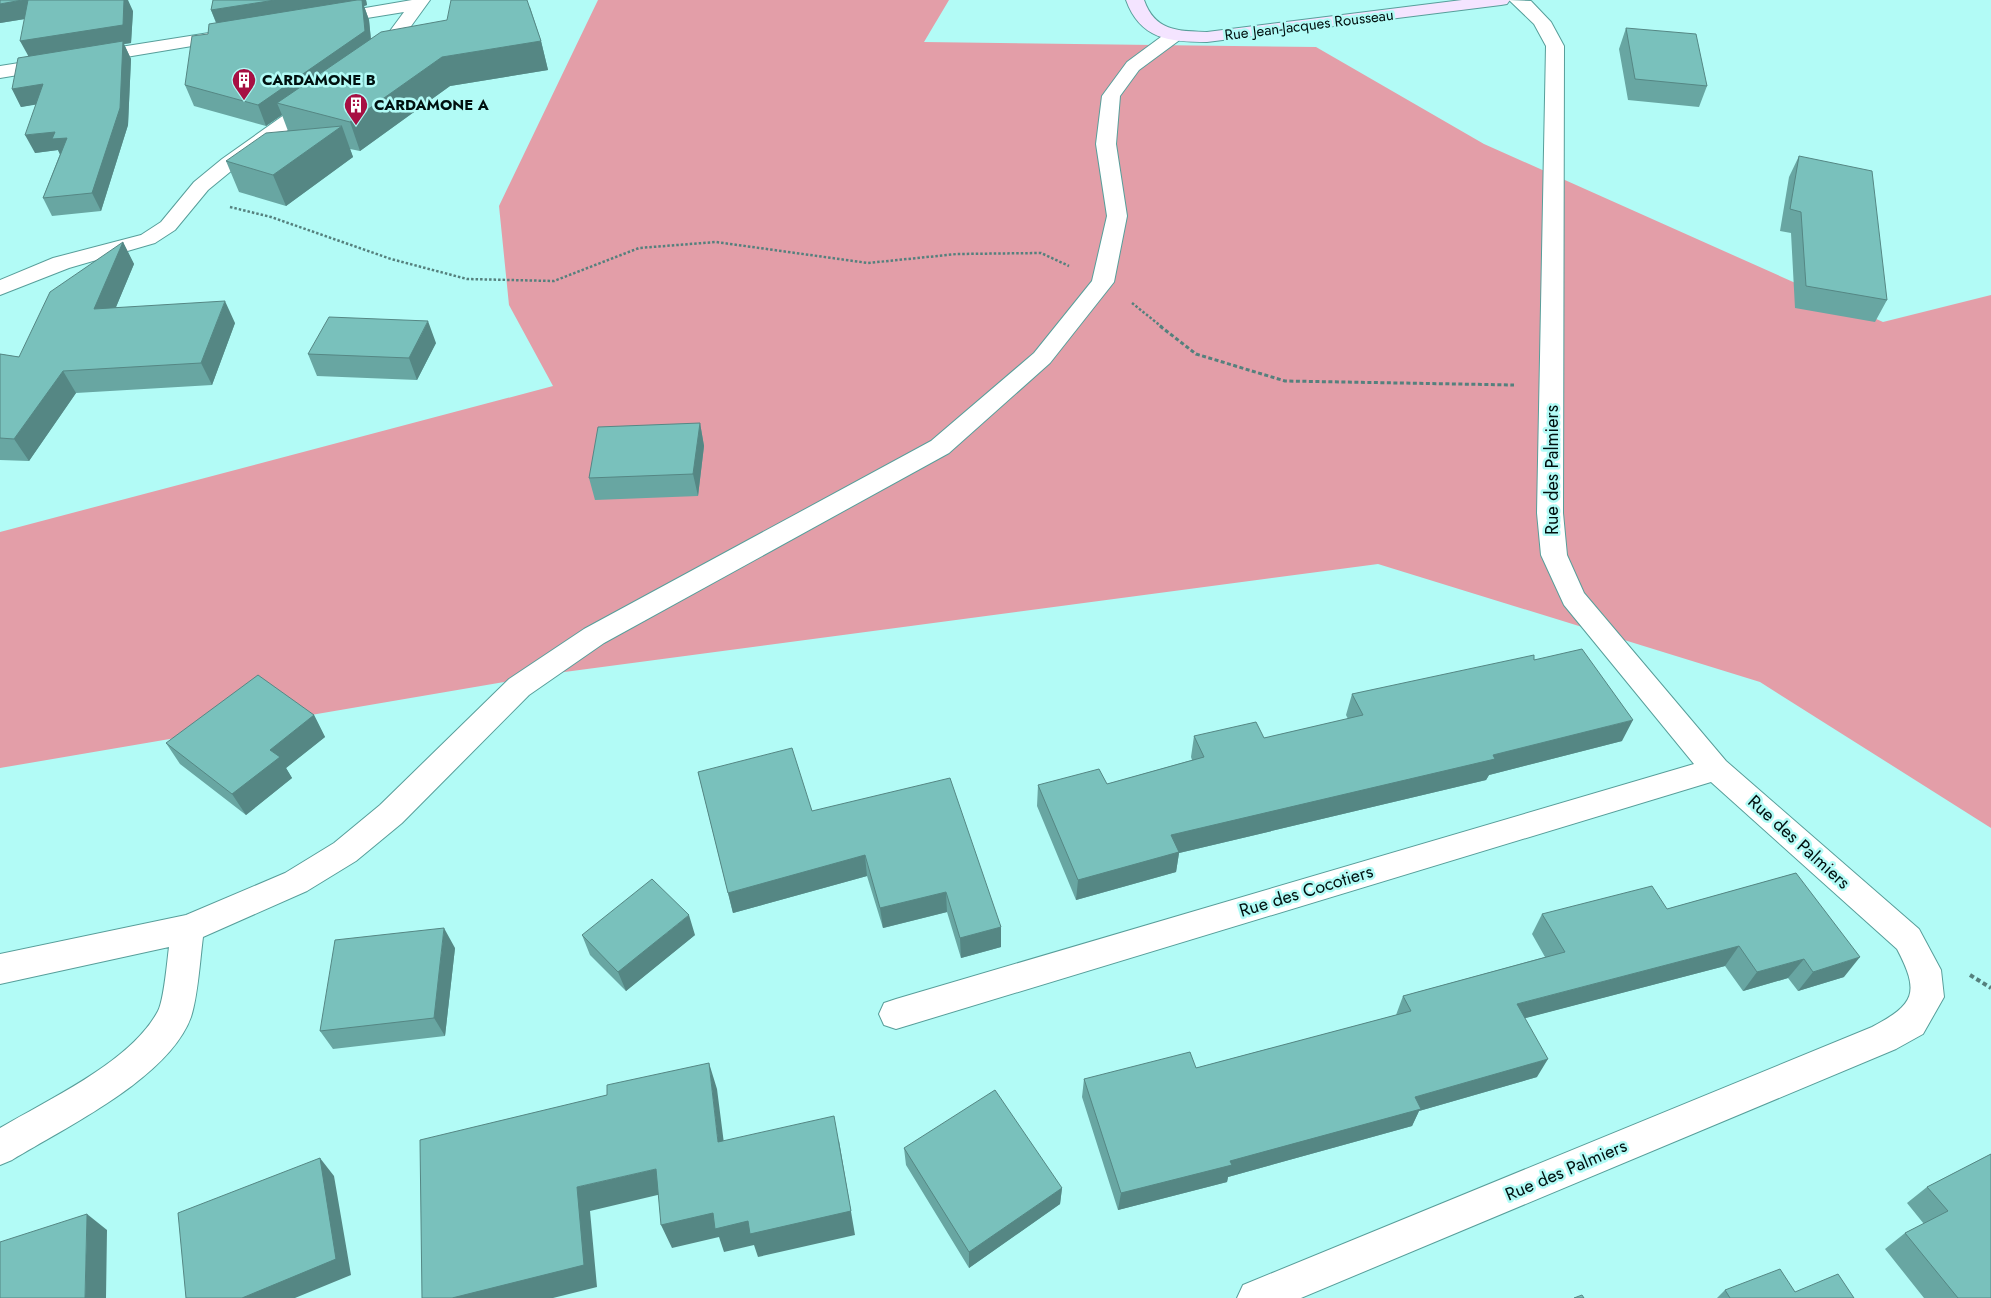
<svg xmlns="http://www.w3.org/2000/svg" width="1991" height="1298" font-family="Jost,sans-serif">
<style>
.forest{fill:#e39ea8}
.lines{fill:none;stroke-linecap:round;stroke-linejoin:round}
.street-casing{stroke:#579e9a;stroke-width:2}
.secondary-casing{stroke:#579e9a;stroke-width:2}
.path-far2{stroke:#55807d;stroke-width:2.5;stroke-dasharray:2.5 2;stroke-linecap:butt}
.path-far1{stroke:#55807d;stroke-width:3;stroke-dasharray:4 2.5;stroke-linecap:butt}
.path{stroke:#55807d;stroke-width:4;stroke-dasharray:4.5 3;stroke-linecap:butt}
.street{fill:#fff;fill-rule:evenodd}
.secondary{fill:#f4e4ff;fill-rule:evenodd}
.wall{fill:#68a6a2}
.shaded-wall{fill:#558784}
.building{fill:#79c1bc;stroke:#558784}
.labels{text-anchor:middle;stroke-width:5;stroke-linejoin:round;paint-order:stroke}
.far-street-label{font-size:15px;fill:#00100f;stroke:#b2fbf6}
.far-poi-label{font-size:15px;font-weight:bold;fill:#00100f;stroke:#b2fbf6;text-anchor:start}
.street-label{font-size:18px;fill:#00100f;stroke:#b2fbf6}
</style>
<rect width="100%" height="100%" fill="#b2fbf6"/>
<path class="forest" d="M598 0H949L924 42 1316 47 1484 144 1883 322 1991 295V828L1760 682 1378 564 557 673 0 768V532L553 386 509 305 499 206Z"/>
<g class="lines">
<g class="street-casing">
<path id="street" d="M412 0H430L385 62H373L370 58 404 12 330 24 324 23 321 19 324 15 330 14Z
M1509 0 1531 1 1551 22 1564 46 1563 513 1567 555 1584 593 1726 761 1919 929 1941 970 1944 997 1923 1034 1896 1049 1301 1298H1237L1243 1285 1872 1027C1915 1004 1920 993 1897 949L1711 782 896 1029 884 1025 879 1014 884 1003 896 999 1694 764 1564 605 1541 555 1537 513 1546 46 1534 24Z
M228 30 234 31 237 35 234 39 0 78V66Z
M1175 30 1181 31 1184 35 1181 39 1139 70 1120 96 1116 144 1127 216 1114 282 1050 363 949 453 604 643 529 695 402 823 356 861 307 891 203 937C200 960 198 996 191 1017 169 1078 66 1127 12 1160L0 1165V1128C49 1099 131 1062 158 1011 164 1000 167 962 169 947L0 984V954L186 915 285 873 334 843 380 805 509 679 584 629 931 441 1034 353 1092 281 1107 216 1096 144 1102 96 1127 62 1169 31Z
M315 96 322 98 324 102 322 106 236 167 208 190 175 230 155 243 69 268 0 295V280L53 258 141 235 161 222 194 182 222 159 308 98Z"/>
</g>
<g class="secondary-casing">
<path id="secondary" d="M1126 0H1144C1155 31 1177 31 1207 32L1462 0H1510L1507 4 1501 5 1207 42C1169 42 1140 39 1126 0Z"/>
</g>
<path class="path-far2" d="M230 207 271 217 391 259 467 279 554 281 639 248 716 242 868 263 957 254 1041 253 1069 266
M1132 303 1162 327"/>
<path class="path-far1" d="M1160 326 1196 354 1285 381 1514 385"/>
<path class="path" d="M1970 975 1991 988"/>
<use href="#street" class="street"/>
<use href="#secondary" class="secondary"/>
</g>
<path class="wall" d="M0 0 133 11 131 43 124 44 131 59 128 125 101 211 52 216 43 198 60 154 58 150 35 153 36 104 21 107 12 89 28 56 25 19 0 23Z
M213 0H366L367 5 364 6 369 20 371 39 530 7 541 41 548 70 450 86 360 151 350 149 353 157 286 206 239 192 226 161 288 131 282 115 266 126 194 106 185 85 208 34 216 23 211 10Z
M1626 28 1707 86 1699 107 1628 100 1619 49Z
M1799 156 1887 300 1875 322 1795 308 1791 233 1780 231 1789 177Z
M123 242 134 264 116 307 235 323 212 385 76 393 29 461 0 460V354L19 357Z
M436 343 417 380 317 376 308 354Z
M700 423 704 446 698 496 595 500 589 478Z
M1534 660 1622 741 1489 775 1486 780 1179 853 1176 872 1076 900 1037 806 1038 785 1107 784 1192 760 1191 757 1194 736 1264 738 1348 719 1346 715 1352 694Z
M314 715 325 737 286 768 292 778 246 815 180 764 166 743Z
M698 772 812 811 1001 927V947L961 958 947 912 883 928 867 876 733 913Z
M1796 873 1844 977 1798 991 1788 978 1743 991 1725 966 1525 1018 1537 1077 1419 1111 1412 1126 1228 1177 1227 1182 1118 1210 1082 1097 1084 1079 1196 1068 1396 1015 1403 996 1545 957 1532 934 1542 914 1667 909Z
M582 935H695L626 991 590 955Z
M455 948 445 1036 333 1049 320 1031Z
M904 1148 1062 1188 1060 1204 969 1268 906 1165Z
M1991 1154V1298H1924L1885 1249 1905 1233 1924 1224 1907 1203 1927 1187Z
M1725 1290 1795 1292 1854 1298H1717Z"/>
<path class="shaded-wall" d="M22 0H29L37 17 0 23V4Z
M123 0H128L133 11 131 43 124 44 131 59 128 125 101 211 92 193 123 44 30 59 20 41Z
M275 0H366L367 5 364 6 369 20 372 52 277 103 282 115 266 126 258 105 219 29 211 10Z
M541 41 548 70 450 86 360 151 350 122 442 57Z
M43 84 52 102 21 107 12 89Z
M342 126 353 157 286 206 273 175Z
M55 132 67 138 61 157 58 150 35 153 25 135Z
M123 242 134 264 106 331 94 309Z
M225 301 235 323 212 385 201 363Z
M428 321 436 343 417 380 409 358Z
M63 371 76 393 29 461 14 439Z
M700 423 704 446 698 496 693 474Z
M314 715 325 737 286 768 292 778 246 815 232 794 270 750Z
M1633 720 1622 741 1489 775 1486 780 1179 853 1176 872 1076 900 1078 880 1171 835Z
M865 855 867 876 733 913 728 893Z
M946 892 947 912 883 928 880 908Z
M689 915 695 935 626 991 618 972Z
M1001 927V947L961 958 960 938Z
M444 928 455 948 445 1036 434 1018Z
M1739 946 1725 966 1507 1023 1517 1004Z
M1860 957 1844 977 1798 991 1813 972Z
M1804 959 1788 978 1743 991 1757 972Z
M1548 1059 1537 1077 1419 1111 1412 1126 1228 1177 1227 1182 1118 1210 1121 1193 1230 1161 1415 1097Z
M709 1063 717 1089 727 1167 718 1142Z
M839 1141 855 1235 758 1257 754 1245 724 1252 719 1237 672 1248 661 1225Z
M320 1158 334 1176 351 1275 295 1298H242Z
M656 1169 666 1193 590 1211 597 1287 553 1298H452L577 1187Z
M1062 1188 1060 1204 969 1268V1252Z
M87 1214 107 1230 106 1298H85Z"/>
<path class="building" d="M0 0H22L0 4Z
M28 0H124L123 25 20 41Z
M213 0H275L211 10Z
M357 0H362L365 31 258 105 185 85 192 36 208 34 209 24Z
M451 0H527L541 41 442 57 350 122 277 103 381 32 447 20Z
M1626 28 1696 34 1707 86 1635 79Z
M123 41 120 108 92 193 43 198 67 138 52 139 55 132 25 135 43 84 12 89 18 58Z
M342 126 273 175 226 161 266 133Z
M1799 156 1872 171 1887 300 1806 286 1801 212 1790 209Z
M123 242 94 309 225 301 201 363 63 371 14 439 0 438V354L19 357 50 292Z
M329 317 428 321 409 358 308 354Z
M700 423 693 474 589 478 598 427Z
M1582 649 1633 720 1493 755 1495 759 1171 835 1179 852 1078 880 1038 785 1099 769 1107 784 1204 757 1194 736 1256 722 1264 738 1363 715 1352 694 1534 655V660Z
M258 675 314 715 270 750 280 757 232 794 166 743Z
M792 748 812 811 950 778 1001 927 960 938 946 892 880 908 865 855 728 893 698 772Z
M1796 873 1860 957 1813 972 1804 959 1757 972 1739 946 1517 1004 1548 1059 1415 1097 1421 1109 1230 1161 1232 1165 1121 1193 1084 1079 1190 1052 1196 1068 1411 1011 1403 996 1565 952 1542 914 1652 886 1667 909Z
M652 879 689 915 618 972 582 935Z
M444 928 434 1018 320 1031 335 940Z
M709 1063 718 1142 834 1116 851 1211 750 1234 748 1221 715 1229 713 1213 661 1225 656 1169 577 1187 584 1265 452 1298H422L420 1140 607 1095V1085Z
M995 1090 1062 1188 969 1252 904 1148Z
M1991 1154V1298H1958L1905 1233 1948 1211 1927 1187Z
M320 1158 336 1259 242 1298H186L178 1213Z
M87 1214 85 1298H0V1242Z
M1780 1269 1795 1292 1838 1274 1854 1298H1730L1725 1290Z
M1582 1295 1584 1298H1574Z"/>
<defs>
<g id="building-pin" transform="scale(1.25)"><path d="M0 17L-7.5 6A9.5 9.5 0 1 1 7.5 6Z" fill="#a71043" stroke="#b2fbf6"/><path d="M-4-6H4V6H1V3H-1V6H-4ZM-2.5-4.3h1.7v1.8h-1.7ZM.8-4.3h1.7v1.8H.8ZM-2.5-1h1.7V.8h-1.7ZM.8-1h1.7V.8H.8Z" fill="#fff"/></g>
</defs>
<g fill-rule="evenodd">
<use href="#building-pin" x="244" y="80"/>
<use href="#building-pin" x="356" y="105"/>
</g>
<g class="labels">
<g class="far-street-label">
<text transform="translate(1309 25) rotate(-7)" y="5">Rue Jean-Jacques Rousseau</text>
</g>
<g class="far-poi-label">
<text x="262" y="85">CARDAMONE B</text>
<text x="374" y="110">CARDAMONE A</text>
</g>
<g class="street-label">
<text transform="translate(1552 470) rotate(-90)" y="6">Rue des Palmiers</text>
<text transform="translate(1799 842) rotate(42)" y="6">Rue des Palmiers</text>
<text transform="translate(1306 891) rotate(-17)" y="6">Rue des Cocotiers</text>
<text transform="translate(1566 1170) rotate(-23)" y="6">Rue des Palmiers</text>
</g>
</g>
</svg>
